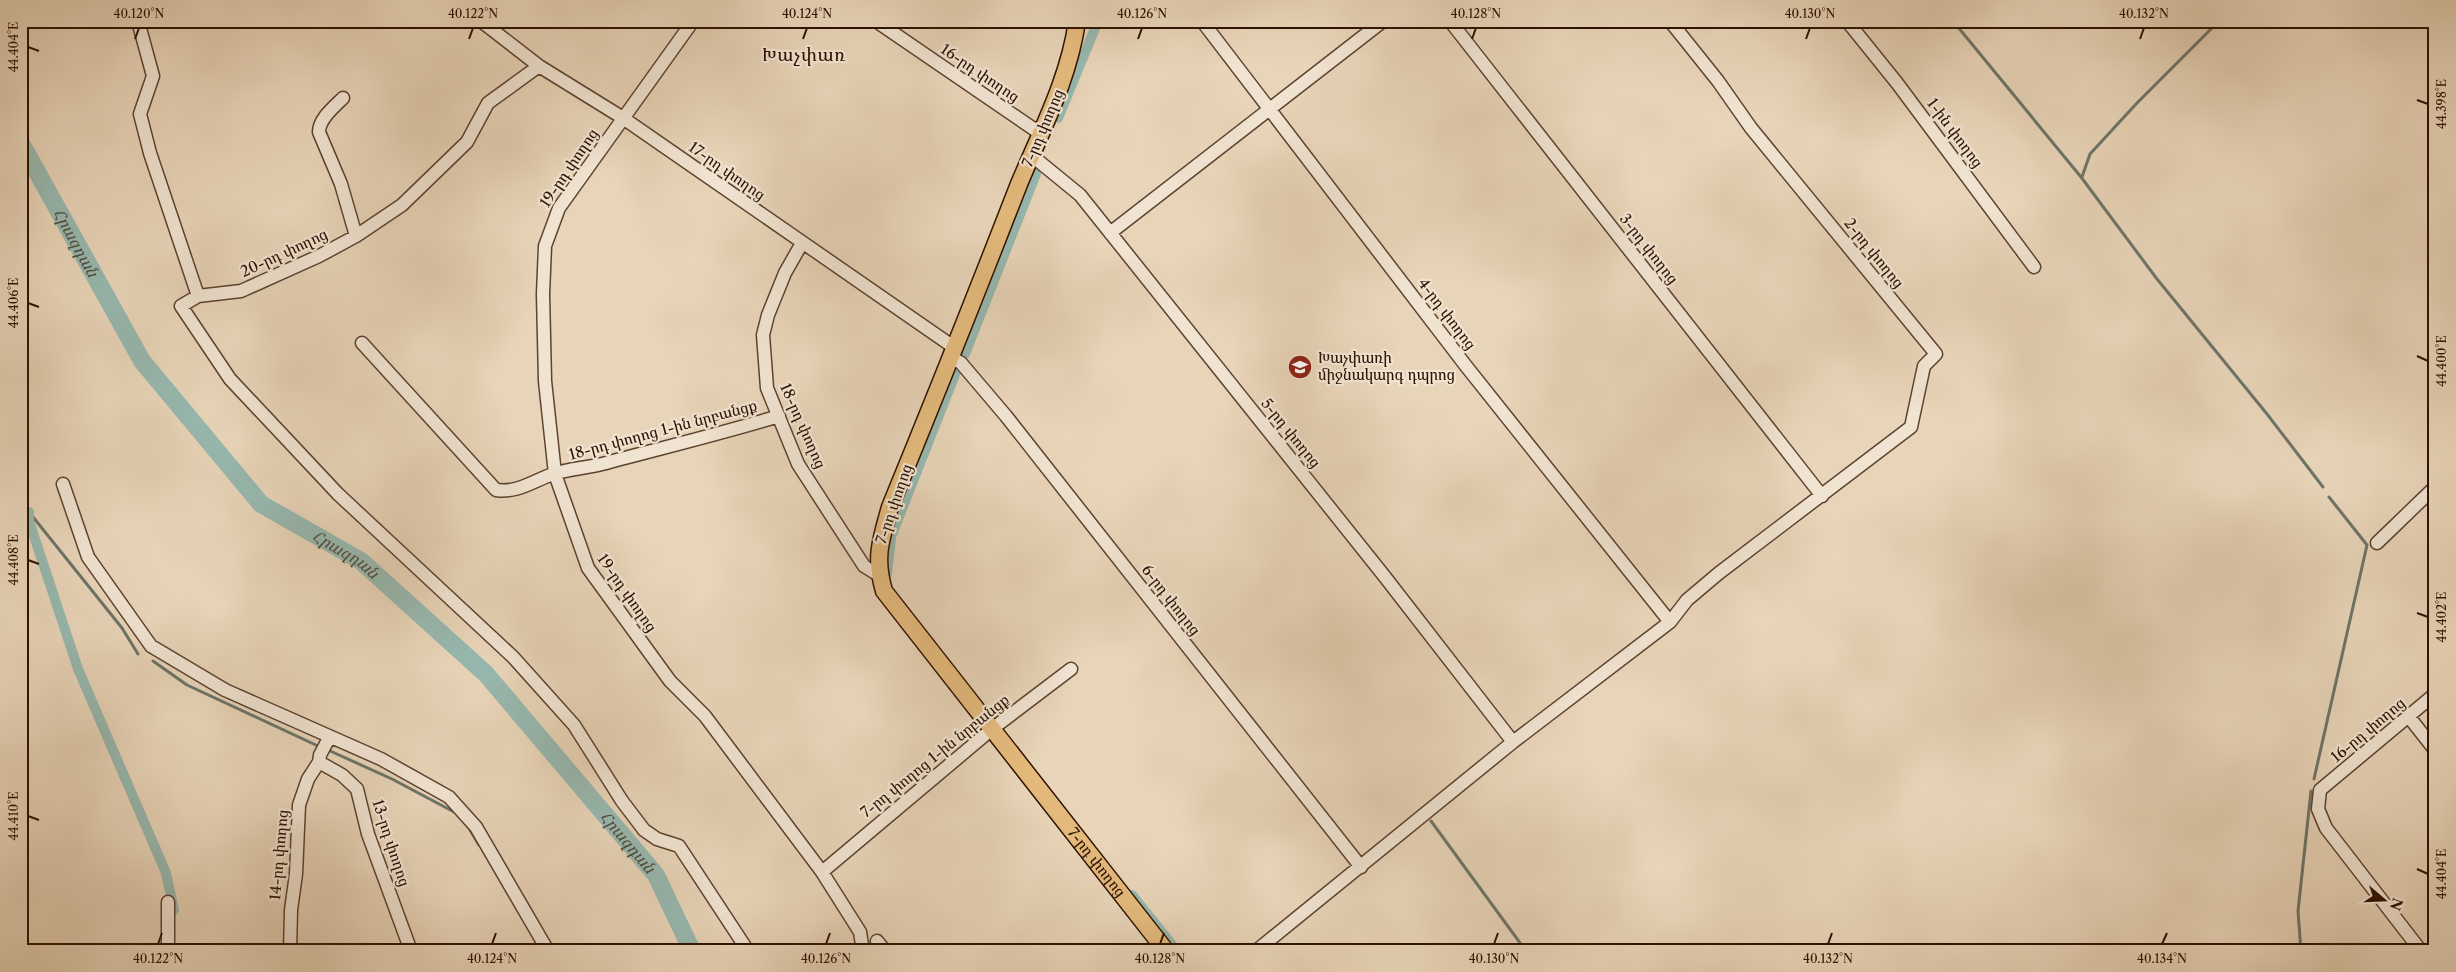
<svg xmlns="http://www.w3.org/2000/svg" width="2456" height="972" font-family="'Libre Caslon Text','Noto Serif Armenian',serif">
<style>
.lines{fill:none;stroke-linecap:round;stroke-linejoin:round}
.stream{stroke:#6d7569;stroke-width:3}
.canal{stroke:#97b8af;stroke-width:10}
.river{stroke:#97b8af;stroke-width:18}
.minor-casing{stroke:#5c422f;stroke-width:15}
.major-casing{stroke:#2d1101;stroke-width:19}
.minor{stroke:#f0e3d1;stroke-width:12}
.major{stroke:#e4ba7c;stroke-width:16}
.ticks{fill:none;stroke:#2d1101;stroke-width:2}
.labels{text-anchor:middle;stroke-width:4.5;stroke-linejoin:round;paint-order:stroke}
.street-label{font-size:15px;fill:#2d1101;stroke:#f0e3d1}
.poi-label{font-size:15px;fill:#2d1101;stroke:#f0e3d1;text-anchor:start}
.water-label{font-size:16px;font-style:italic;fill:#524b3e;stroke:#f0e3d1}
.quarter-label{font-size:18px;letter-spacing:1px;fill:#2d1101;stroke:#f0e3d1}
.neatline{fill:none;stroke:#2d1101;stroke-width:2}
.ticks-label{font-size:12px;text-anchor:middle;fill:#2d1101}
</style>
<rect width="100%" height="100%" fill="#e8d4b8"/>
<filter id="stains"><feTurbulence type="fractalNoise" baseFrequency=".004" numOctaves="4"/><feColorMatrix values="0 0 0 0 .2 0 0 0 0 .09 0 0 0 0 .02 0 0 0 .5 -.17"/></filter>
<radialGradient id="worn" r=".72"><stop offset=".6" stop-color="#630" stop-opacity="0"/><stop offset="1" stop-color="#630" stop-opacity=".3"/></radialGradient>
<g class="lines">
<path class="stream" d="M1953 21 2081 177 2157 279 2267 414 2323 487
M2082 177 2090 154 2137 103 2219 21
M21 502 122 628 138 654
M153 661 187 685 318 746
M328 750 392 779 456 813
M2314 779 2367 545 2329 497
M1431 821 1526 951
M467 825 479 845
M2301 951 2298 911 2311 791"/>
<path class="canal" d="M1058 118 1098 21
M965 354 1036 174
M29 512V521L78 669 166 873 174 910
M887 574 891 537 956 372
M1132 895 1177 951"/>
<path class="river" id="s1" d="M21 143 142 361 261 504 361 561 486 674 656 875 692 951"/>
<g class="minor-casing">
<path id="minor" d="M138 21 153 76 140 114 150 153 198 296 241 291 319 256 356 236 402 205 467 142 488 103 539 66
M481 21 539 66 623 118 955 348
M693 21 559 208 545 246 543 294 545 381 555 474 588 568 670 681 705 716 822 872 860 932 863 951
M876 21 1041 134
M1202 21 1466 366 1670 622
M1450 21 1822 496
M1847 21 1897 83 2034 267
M343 98C334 107 319 119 319 132L341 184 356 236
M1031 155 1080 195 1385 577 1513 742
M1110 233 1383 21
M802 243 785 273 768 315 763 335 767 388 798 464 864 566 880 576
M198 296 181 306 230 379 338 494 513 657 574 725 622 801 644 830 657 839 679 846 748 951
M362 343 496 490C518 493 533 481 553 474 568 469 586 468 602 464 661 448 720 434 779 416
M951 357 961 363 1006 416 1361 867
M63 484 88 557 151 646 225 690 381 759 449 797 476 827 548 951
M2377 543 2435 487
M2409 717 2435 750
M319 762 342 775 357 789 368 834 411 951
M822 872 992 729 1071 669
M168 902V951
M877 941 885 951
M290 951 291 910 296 874 299 805 308 779 319 762 320 755 329 738
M1256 951 1513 742 1670 622 1687 600 1719 573 1911 427 1924 366 1936 354 1751 128 1718 81 1670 21
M2421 951 2326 828 2318 809 2320 790 2435 694"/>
</g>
<g class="major-casing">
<g id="major">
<path id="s2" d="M1077 21C1069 79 1041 131 1019 184 977 292 934 400 890 507 881 540 874 557 884 591L1166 951"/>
</g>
</g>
<use href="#minor" class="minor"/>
<use href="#major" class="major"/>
</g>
<path class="ticks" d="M135 39 139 28M469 39 473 28M803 39 807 28M1138 39 1142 28M1472 39 1476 28M1806 39 1810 28M2140 39 2144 28M28 47 39 51M2417 100 2428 104M28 303 39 307M2417 356 2428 361M28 560 39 564M2417 613 2428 617M28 816 39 820M2417 869 2428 874M158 944 162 933M492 944 496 933M826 944 830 933M1160 944 1164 933M1494 944 1498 933M1828 944 1832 933M2162 944 2167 933"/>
<defs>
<g id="school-disc" transform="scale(1.25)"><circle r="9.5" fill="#8f2418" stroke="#f0e3d1"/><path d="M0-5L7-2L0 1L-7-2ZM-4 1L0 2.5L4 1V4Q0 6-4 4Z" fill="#fff"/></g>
</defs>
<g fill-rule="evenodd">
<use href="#school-disc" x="1300" y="367"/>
</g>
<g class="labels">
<g class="street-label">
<text transform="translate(980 73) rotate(34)" y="5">16-րդ փողոց</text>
<text transform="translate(1043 128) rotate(-67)" y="5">7-րդ փողոց</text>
<text transform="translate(1955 133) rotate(53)" y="5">1-ին փողոց</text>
<text transform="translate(569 168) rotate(-56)" y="5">19-րդ փողոց</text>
<text transform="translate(727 171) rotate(35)" y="5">17-րդ փողոց</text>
<text transform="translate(1649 249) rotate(52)" y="5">3-րդ փողոց</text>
<text transform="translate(284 253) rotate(-25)" y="5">20-րդ փողոց</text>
<text transform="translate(1874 253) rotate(51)" y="5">2-րդ փողոց</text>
<text transform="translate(1447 314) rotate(53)" y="5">4-րդ փողոց</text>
<text transform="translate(803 426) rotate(66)" y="5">18-րդ փողոց</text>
<text transform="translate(663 430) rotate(-15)" y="5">18-րդ փողոց 1-ին նրբանցք</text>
<text transform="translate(1291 433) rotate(51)" y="5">5-րդ փողոց</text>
<text transform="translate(894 504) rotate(-71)" y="5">7-րդ փողոց</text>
<text transform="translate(627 593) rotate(55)" y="5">19-րդ փողոց</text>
<text transform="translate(1171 600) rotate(52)" y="5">6-րդ փողոց</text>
<text transform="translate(2368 730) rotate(-40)" y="5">16-րդ փողոց</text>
<text transform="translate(935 756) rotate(-39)" y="5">7-րդ փողոց 1-ին նրբանցք</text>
<text transform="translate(391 843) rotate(72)" y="5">13-րդ փողոց</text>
<text transform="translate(279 855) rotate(-85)" y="5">14-րդ փողոց</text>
<text dy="5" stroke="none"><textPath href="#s2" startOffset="952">7-րդ փողոց</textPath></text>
</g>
<g class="poi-label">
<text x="1318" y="363">Խաչփառի<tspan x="1318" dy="17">միջնակարգ դպրոց</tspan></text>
</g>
<g class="water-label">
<text dy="6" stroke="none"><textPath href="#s1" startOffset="114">Հրազդան</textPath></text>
<text dy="6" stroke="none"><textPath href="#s1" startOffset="534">Հրազդան</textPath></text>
<text dy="6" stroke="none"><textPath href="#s1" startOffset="939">Հրազդան</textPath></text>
</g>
<g class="quarter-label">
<text x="804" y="61">Խաչփառ</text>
</g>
</g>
<rect width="2456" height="972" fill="none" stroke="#e8d4b8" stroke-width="55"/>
<g transform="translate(2384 900) rotate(109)" stroke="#f0e3d1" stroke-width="4" paint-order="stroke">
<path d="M0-4L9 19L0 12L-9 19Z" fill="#2d1101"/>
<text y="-8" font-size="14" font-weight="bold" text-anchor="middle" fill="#2d1101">N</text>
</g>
<rect x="28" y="28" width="2400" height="916" class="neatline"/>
<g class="ticks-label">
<text x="139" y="18">40.120°N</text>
<text x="473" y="18">40.122°N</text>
<text x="807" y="18">40.124°N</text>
<text x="1142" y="18">40.126°N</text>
<text x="1476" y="18">40.128°N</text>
<text x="1810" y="18">40.130°N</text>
<text x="2144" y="18">40.132°N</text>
<text transform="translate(14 47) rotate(-90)" y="4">44.404°E</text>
<text transform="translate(2442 104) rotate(-90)" y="4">44.398°E</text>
<text transform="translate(14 303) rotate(-90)" y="4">44.406°E</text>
<text transform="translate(2442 361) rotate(-90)" y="4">44.400°E</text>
<text transform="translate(14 560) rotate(-90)" y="4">44.408°E</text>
<text transform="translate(2442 617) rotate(-90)" y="4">44.402°E</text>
<text transform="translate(14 816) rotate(-90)" y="4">44.410°E</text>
<text transform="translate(2442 874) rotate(-90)" y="4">44.404°E</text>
<text x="158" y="963">40.122°N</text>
<text x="492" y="963">40.124°N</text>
<text x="826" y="963">40.126°N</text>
<text x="1160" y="963">40.128°N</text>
<text x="1494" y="963">40.130°N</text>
<text x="1828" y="963">40.132°N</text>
<text x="2162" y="963">40.134°N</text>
</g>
<rect width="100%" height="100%" filter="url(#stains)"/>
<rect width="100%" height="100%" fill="url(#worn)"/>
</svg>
